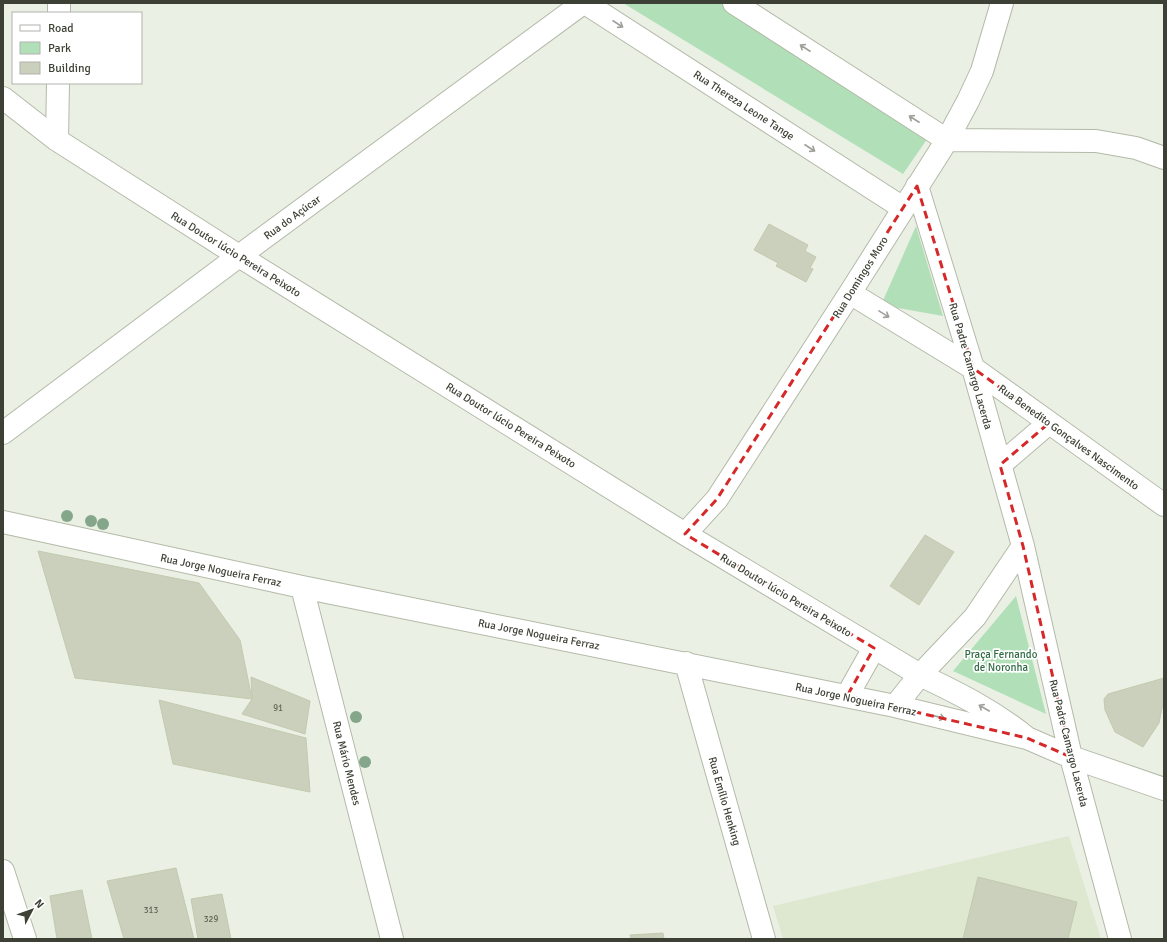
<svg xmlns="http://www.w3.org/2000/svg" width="1167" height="942" font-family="Signika,sans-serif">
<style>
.education{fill:#dee7d0}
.green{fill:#b1e0b8}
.building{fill:#cad0bb;stroke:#c2caaf}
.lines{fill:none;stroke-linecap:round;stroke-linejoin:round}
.minor-casing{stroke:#b3baa8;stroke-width:24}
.minor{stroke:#fff;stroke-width:22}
.tree{fill:#84a78b}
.oneway{stroke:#9ea09a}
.marked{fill:none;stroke:#d62828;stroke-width:3;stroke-dasharray:8 5;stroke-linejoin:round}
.labels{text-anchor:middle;stroke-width:3.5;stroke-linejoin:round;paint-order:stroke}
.number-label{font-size:9px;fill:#606556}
.street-label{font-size:11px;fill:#3d4135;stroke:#fff}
.park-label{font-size:11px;fill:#306b43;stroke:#fff}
</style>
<rect width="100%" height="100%" fill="#ebf0e4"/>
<path class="education" d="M1069 836 1101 939H783L773 906Z"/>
<path class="green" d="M623 3H726L932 132 903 174Z
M916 226 943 316 881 305Z
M1016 596 1046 714 953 671Z"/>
<path class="building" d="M769 224 808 245 805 251 816 257 810 268 813 269 806 282 776 266 778 263 754 250Z
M925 535 954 552 919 605 890 586Z
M38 551 199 583 240 640 252 699 75 678Z
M251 677 310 701 305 734 242 714 252 699Z
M1164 678V699L1159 723 1143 747 1115 732 1105 710 1104 699 1108 694Z
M159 700 306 738 310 792 173 764Z
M176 868 194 939H124L107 881Z
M978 877 1077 902 1068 939H963Z
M82 890 92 939H57L50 896Z
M222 894 231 939H198L191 899Z
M663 933 664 939H631L630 935Z"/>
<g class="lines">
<g class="minor-casing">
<path id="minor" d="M585 3 903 208
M734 3 947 140 1096 141 1136 148 1164 158
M59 13V3
M3 98 57 140 239 256 685 534 920 675C958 693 994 711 1027 738
M57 140 58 83
M917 186 973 368 1023 546 1071 757 1120 939
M850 293 973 368 1164 505
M3 433 239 256 583 3
M1000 465 1049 423
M3 522 302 587 895 706 1027 738 1071 757 1164 789
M685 534 717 499 850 293 947 140 968 101 982 71 1002 3
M302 587 392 939
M686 663 764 939
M847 696 874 648
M895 706 920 675 975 617 1023 546
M3 871 25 939"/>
</g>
<use href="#minor" class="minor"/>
</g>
<g class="tree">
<circle cx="67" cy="516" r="6"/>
<circle cx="91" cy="521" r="6"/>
<circle cx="103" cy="524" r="6"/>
<circle cx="356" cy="717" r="6"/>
<circle cx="365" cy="762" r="6"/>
</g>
<defs><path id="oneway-shaft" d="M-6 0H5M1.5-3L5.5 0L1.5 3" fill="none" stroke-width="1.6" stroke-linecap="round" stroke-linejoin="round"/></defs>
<g class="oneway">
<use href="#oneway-shaft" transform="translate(618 24) rotate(33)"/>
<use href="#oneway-shaft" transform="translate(805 48) rotate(-147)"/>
<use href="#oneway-shaft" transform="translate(914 119) rotate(-147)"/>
<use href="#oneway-shaft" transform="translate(810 148) rotate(33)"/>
<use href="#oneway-shaft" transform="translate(884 314) rotate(31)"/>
<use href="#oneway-shaft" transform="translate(984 708) rotate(-150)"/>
<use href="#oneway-shaft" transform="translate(939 717) rotate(13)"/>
</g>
<path class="marked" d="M917 186 973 368 1049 423 1000 465 1023 546 1071 757 1027 738 847 696 874 648 685 534 717 499Z"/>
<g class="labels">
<g class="number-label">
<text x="278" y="711">91</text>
<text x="151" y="913">313</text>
<text x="211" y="922">329</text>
</g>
<g class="street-label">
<text transform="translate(744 105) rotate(33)" y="4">Rua Thereza Leone Tange</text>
<text transform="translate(292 217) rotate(-36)" y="4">Rua do Açúcar</text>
<text transform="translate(236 254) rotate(32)" y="4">Rua Doutor lúcio Pereira Peixoto</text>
<text transform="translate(860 277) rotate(-58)" y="4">Rua Domingos Moro</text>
<text transform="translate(971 366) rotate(74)" y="4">Rua Padre Camargo Lacerda</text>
<text transform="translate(511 425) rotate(32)" y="4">Rua Doutor lúcio Pereira Peixoto</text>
<text transform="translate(1069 437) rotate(36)" y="4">Rua Benedito Gonçalves Nascimento</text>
<text transform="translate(221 570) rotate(12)" y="4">Rua Jorge Nogueira Ferraz</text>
<text transform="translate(786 595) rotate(31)" y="4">Rua Doutor lúcio Pereira Peixoto</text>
<text transform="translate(539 634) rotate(11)" y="4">Rua Jorge Nogueira Ferraz</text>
<text transform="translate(856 699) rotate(12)" y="4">Rua Jorge Nogueira Ferraz</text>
<text transform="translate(1069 743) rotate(76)" y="4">Rua Padre Camargo Lacerda</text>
<text transform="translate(347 763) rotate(76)" y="4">Rua Mário Mendes</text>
<text transform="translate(725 801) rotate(74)" y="4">Rua Emílio Henking</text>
</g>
<g class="park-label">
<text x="1001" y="658">Praça Fernando<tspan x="1001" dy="13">de Noronha</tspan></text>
</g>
</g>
<rect width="1167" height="942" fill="none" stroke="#3d4135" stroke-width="8"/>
<rect x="12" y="12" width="130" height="72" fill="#ffffff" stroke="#b1b3ae"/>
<rect x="20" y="25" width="20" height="6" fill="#ffffff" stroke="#b1b3ae"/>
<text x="48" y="32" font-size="12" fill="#3d4135">Road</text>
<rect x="20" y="42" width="20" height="12" fill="#b1e0b8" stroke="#b1b3ae"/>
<text x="48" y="52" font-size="12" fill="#3d4135">Park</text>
<rect x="20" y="62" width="20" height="12" fill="#cad0bb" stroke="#b1b3ae"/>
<text x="48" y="72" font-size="12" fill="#3d4135">Building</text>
<g transform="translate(32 910) rotate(49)" stroke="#ffffff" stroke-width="3" paint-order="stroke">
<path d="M0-3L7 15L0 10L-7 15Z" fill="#3d4135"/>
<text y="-6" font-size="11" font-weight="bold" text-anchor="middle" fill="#3d4135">N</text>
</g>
</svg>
